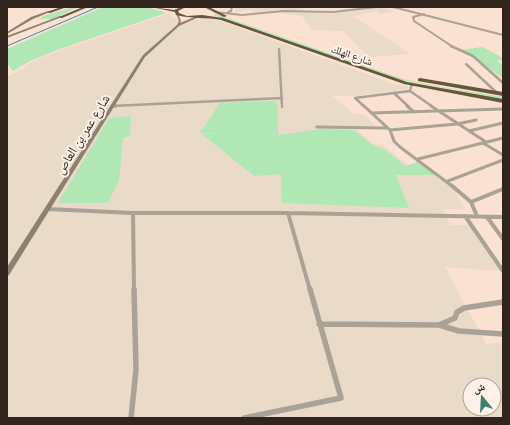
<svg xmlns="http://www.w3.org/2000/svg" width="510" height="425" font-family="'Roboto Condensed','Noto Naskh Arabic',sans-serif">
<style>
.industrial{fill:#eadac8;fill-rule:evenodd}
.green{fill:#b0e7b4}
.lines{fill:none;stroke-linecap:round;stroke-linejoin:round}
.stream{stroke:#4a82ab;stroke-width:1}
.street-far4{stroke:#aba296;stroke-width:2}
.street-far3{stroke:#aba296;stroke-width:2.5}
.street-far2{stroke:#aba296;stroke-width:3}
.street-far1{stroke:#aba296;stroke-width:4}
.street{stroke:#aba296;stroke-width:5.5}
.secondary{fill:#8e8170;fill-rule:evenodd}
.highway{fill:#67553c;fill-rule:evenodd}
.labels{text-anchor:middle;stroke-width:4;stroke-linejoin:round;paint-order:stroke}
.far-street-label{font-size:11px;fill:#30241d;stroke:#fff1ea}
.street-label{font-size:13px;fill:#30241d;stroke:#fff1ea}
</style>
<rect width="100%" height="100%" fill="#fbe1d2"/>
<path class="industrial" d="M236 7H282L303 8 302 11 254 13 251 10 234 12Z
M384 7 393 12 380 14 376 11 353 16 411 54 369 57 343 31 312 30 302 16 271 12H333Z
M168 14 178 20 176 24 183 25 186 22 198 19H215L391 83 409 87 408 89 354 96H332L353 113 365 115 375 126 359 128 357 130 373 144 382 145 408 165 418 162 452 186 464 209H442L450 225H472L501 271 445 267 486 344 503 343V418H7V77L24 68 30 63 58 51ZM470 385H494V409H470Z"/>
<path class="green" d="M74 7H78L53 19H40L43 16Z
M103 7C122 5 148 5 166 13L57 50 28 62 13 71 7 64V49Z
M216 14 403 79 441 87 503 97V99L401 80 213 15Z
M482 47 503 58V60L496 61 503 65V78L461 50Z
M274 101 277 103 278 135 321 129 353 130 376 147 383 149 406 166 418 162 437 175H396L409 208 282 203 281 174 254 176 202 134H231L200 133 220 103Z
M131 116 130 136 123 138 119 180 108 203H58L109 118Z"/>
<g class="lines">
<path class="stream" d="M7 46 98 7"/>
<path class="street-far4" d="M393 7 503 35
M215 12 242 15 284 11 333 12 376 7
M228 12 231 11 232 7
M424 14 413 17 414 21 453 47"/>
<path class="street-far3" d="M451 46 473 56 503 83
M279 49 282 107
M466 64 497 93
M410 91 433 107
M394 93 409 107
M112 106 282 98
M365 107 355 98 410 91 412 84"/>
<path class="street-far2" d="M112 106H116
M364 106 390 130 394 141 400 147 452 186
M407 106 414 112
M431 106 486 142
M371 113 503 109
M317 127 386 128
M390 130 457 124 476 120
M469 131 503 123
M483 143 503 155
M418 159 503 138
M448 181 503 160"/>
<path class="street-far1" d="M451 185 471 202 477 216
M471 202 503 189
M47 209 133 213H288L503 217
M133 213 134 290
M288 213 310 290
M465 216 503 271
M487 217 503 239"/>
<path class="street" d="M319 324 439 325 455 318 457 312 464 308 503 302
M439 325 459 331 503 334
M131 418 136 370 134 289
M244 418 341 398 310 289"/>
<path class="secondary" d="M48 11 50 12 33 19 7 34V32L31 17Z
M176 13 178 14 181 21 180 23 197 16 199 17 179 26 145 57 9 275 7 276V267L143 55 177 25 179 21Z
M60 16 62 17 7 38V36Z"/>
<path class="highway" d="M61 7H67L50 13 47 12Z
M83 7H88L62 18 59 17Z
M151 7 174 10 181 7H186L178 11 179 13 187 16 202 15 223 18 407 82 503 99V103L404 84 221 20C206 17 191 19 176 15L175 12Z
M204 7H209L227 16 224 17Z
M420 78 503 92V96L418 81V79Z"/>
</g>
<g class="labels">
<g class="far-street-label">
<text transform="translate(352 55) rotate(19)" y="4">شارع الهلك</text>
</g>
<g class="street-label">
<text transform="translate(82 134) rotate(-58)" y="5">شارع عمر بن العاص</text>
</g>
</g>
<rect width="510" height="425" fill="none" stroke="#30241d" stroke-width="16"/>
<g transform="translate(482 397) rotate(342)"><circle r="19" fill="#fff1ea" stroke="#ac9f98"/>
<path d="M0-3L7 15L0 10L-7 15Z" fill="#3d7e6f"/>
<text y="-6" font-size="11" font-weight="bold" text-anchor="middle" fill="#30241d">ش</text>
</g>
</svg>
